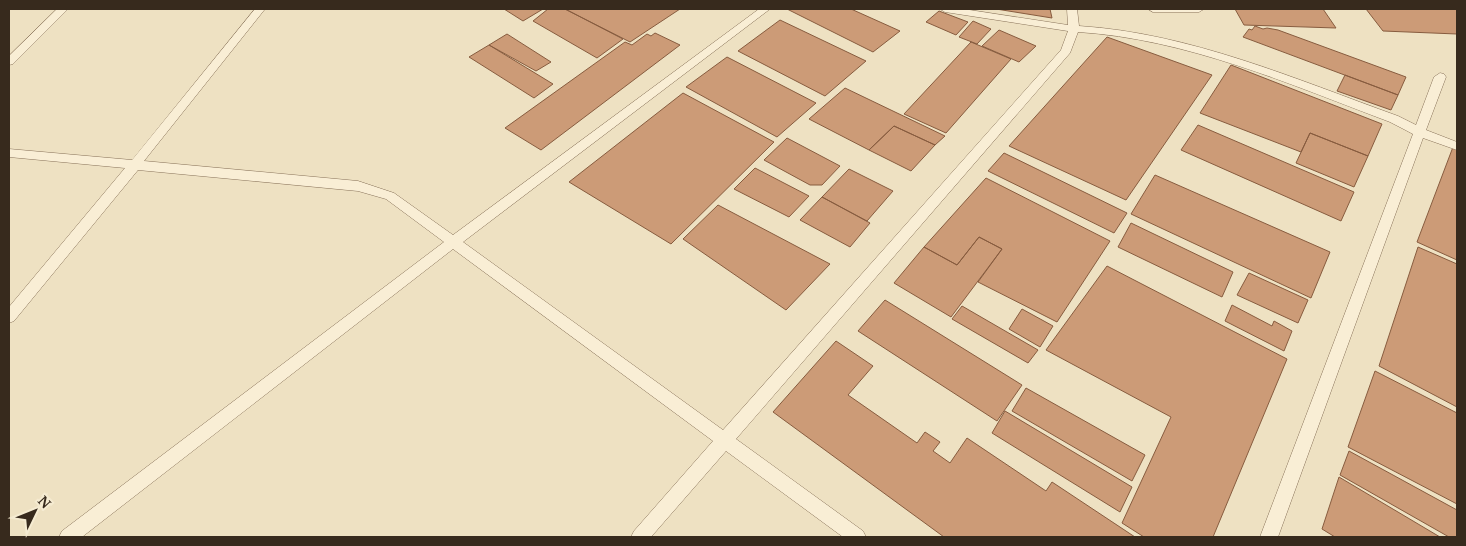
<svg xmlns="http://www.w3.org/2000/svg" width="1466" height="546" font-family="'Noto Serif',serif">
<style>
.building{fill:#cc9b77;stroke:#875c3f}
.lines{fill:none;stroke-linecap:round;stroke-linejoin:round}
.lane-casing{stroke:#887259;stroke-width:1}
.lane{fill:#f9eed5;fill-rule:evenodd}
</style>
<rect width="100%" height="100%" fill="#eee1c2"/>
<path class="building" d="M504 9H543L523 21Z
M548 9H565L623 39 597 58 533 21Z
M565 9H680L630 42Z
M787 9H851L900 31 873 52Z
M996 9H1050L1052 18Z
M1235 9H1323L1336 28 1244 25Z
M1366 9H1457V34L1383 31Z
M939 11 968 22 956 35 926 22Z
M780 20 866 61 825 96 738 51Z
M973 21 991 29 977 44 959 37Z
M1255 26 1263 29 1267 28 1278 30 1406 77 1398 95 1243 37 1249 29 1252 30Z
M999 30 1036 46 1019 62 982 46Z
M655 33 680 45 541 150 505 128 625 42 632 45 647 34 651 36Z
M507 34 551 62 536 71 489 45Z
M1107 37 1212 75 1126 200 1009 146Z
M971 42 1011 59 946 133 904 114Z
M489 45 553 84 534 98 469 57Z
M727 57 816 103 777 137 686 87Z
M1231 65 1382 124 1368 156 1310 133 1301 152 1200 113Z
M1345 75 1398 95 1391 110 1337 91Z
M845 88 945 136 935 145 894 126 869 150 809 119Z
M683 93 774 142 671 244 569 182Z
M1198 125 1354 192 1341 221 1181 150Z
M894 126 935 145 911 171 869 150Z
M1310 133 1368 156 1354 187 1296 163Z
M787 138 840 166 822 185H810L764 160Z
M1453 147 1457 149V260L1417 242Z
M1004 153 1127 213 1114 233 988 171Z
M755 168 809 196 789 217 734 189Z
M849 169 893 191 867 221 822 197Z
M1155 175 1330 252 1311 298 1131 214Z
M986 178 1110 241 1057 322 978 282 1002 249 979 237 957 265 924 247Z
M822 197 870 223 850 247 800 220Z
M718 205 830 264 786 310 683 239Z
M1131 223 1233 272 1222 297 1118 247Z
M979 237 1002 249 951 317 894 283 924 247 957 265Z
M1418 247 1457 264V407L1379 366Z
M1107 266 1287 359 1213 537H1144L1122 523 1171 417 1046 350Z
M1249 273 1308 300 1298 323 1237 295Z
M885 300 1022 385 997 421 858 331Z
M1232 305 1272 326 1274 321 1292 331 1284 351 1225 321Z
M962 306 1038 350 1028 363 952 319Z
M1022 309 1053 326 1040 347 1009 329Z
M836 341 873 366 848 395 917 443 925 432 940 442 933 451 950 463 967 438 1046 491 1052 482 1135 537H944L773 412Z
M1375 371 1457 413V504L1348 447Z
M1026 388 1145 455 1132 481 1012 411Z
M1005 411 1132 487 1120 512 992 433Z
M1349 451 1457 510V537H1449L1340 475Z
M1339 477 1440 537H1335L1322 529Z"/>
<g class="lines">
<g class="lane-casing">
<path id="lane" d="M57 9H68L13 64 9 65V56Z
M255 9H265L144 161 358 181 394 193 453 235 759 9H770L463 242 723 430 1061 50 1068 31 945 12 940 9H963L1068 25 1067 9H1077L1079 26C1190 33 1295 79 1398 116L1416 125 1434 77 1440 73 1444 74 1446 77 1426 130 1457 142V150L1423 138 1278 537H1260L1413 134 1390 122C1289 84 1187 39 1078 32L1070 53 736 439 863 531 866 537H843L726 451 651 537H631L634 531 713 441 453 249 82 537H59L62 531 444 242 386 199 358 191 138 170 14 321 9 323V307L125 168 9 157V149L132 160Z
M1148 9H1204L1199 12H1153Z"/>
</g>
<use href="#lane" class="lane"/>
</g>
<rect width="1466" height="546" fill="none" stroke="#372a1d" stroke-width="20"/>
<g transform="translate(35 511) rotate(47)" stroke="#f5ebd1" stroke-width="4" paint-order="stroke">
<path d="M0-4L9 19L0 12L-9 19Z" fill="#372a1d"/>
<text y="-8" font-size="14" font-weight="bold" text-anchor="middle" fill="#372a1d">N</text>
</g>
</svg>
